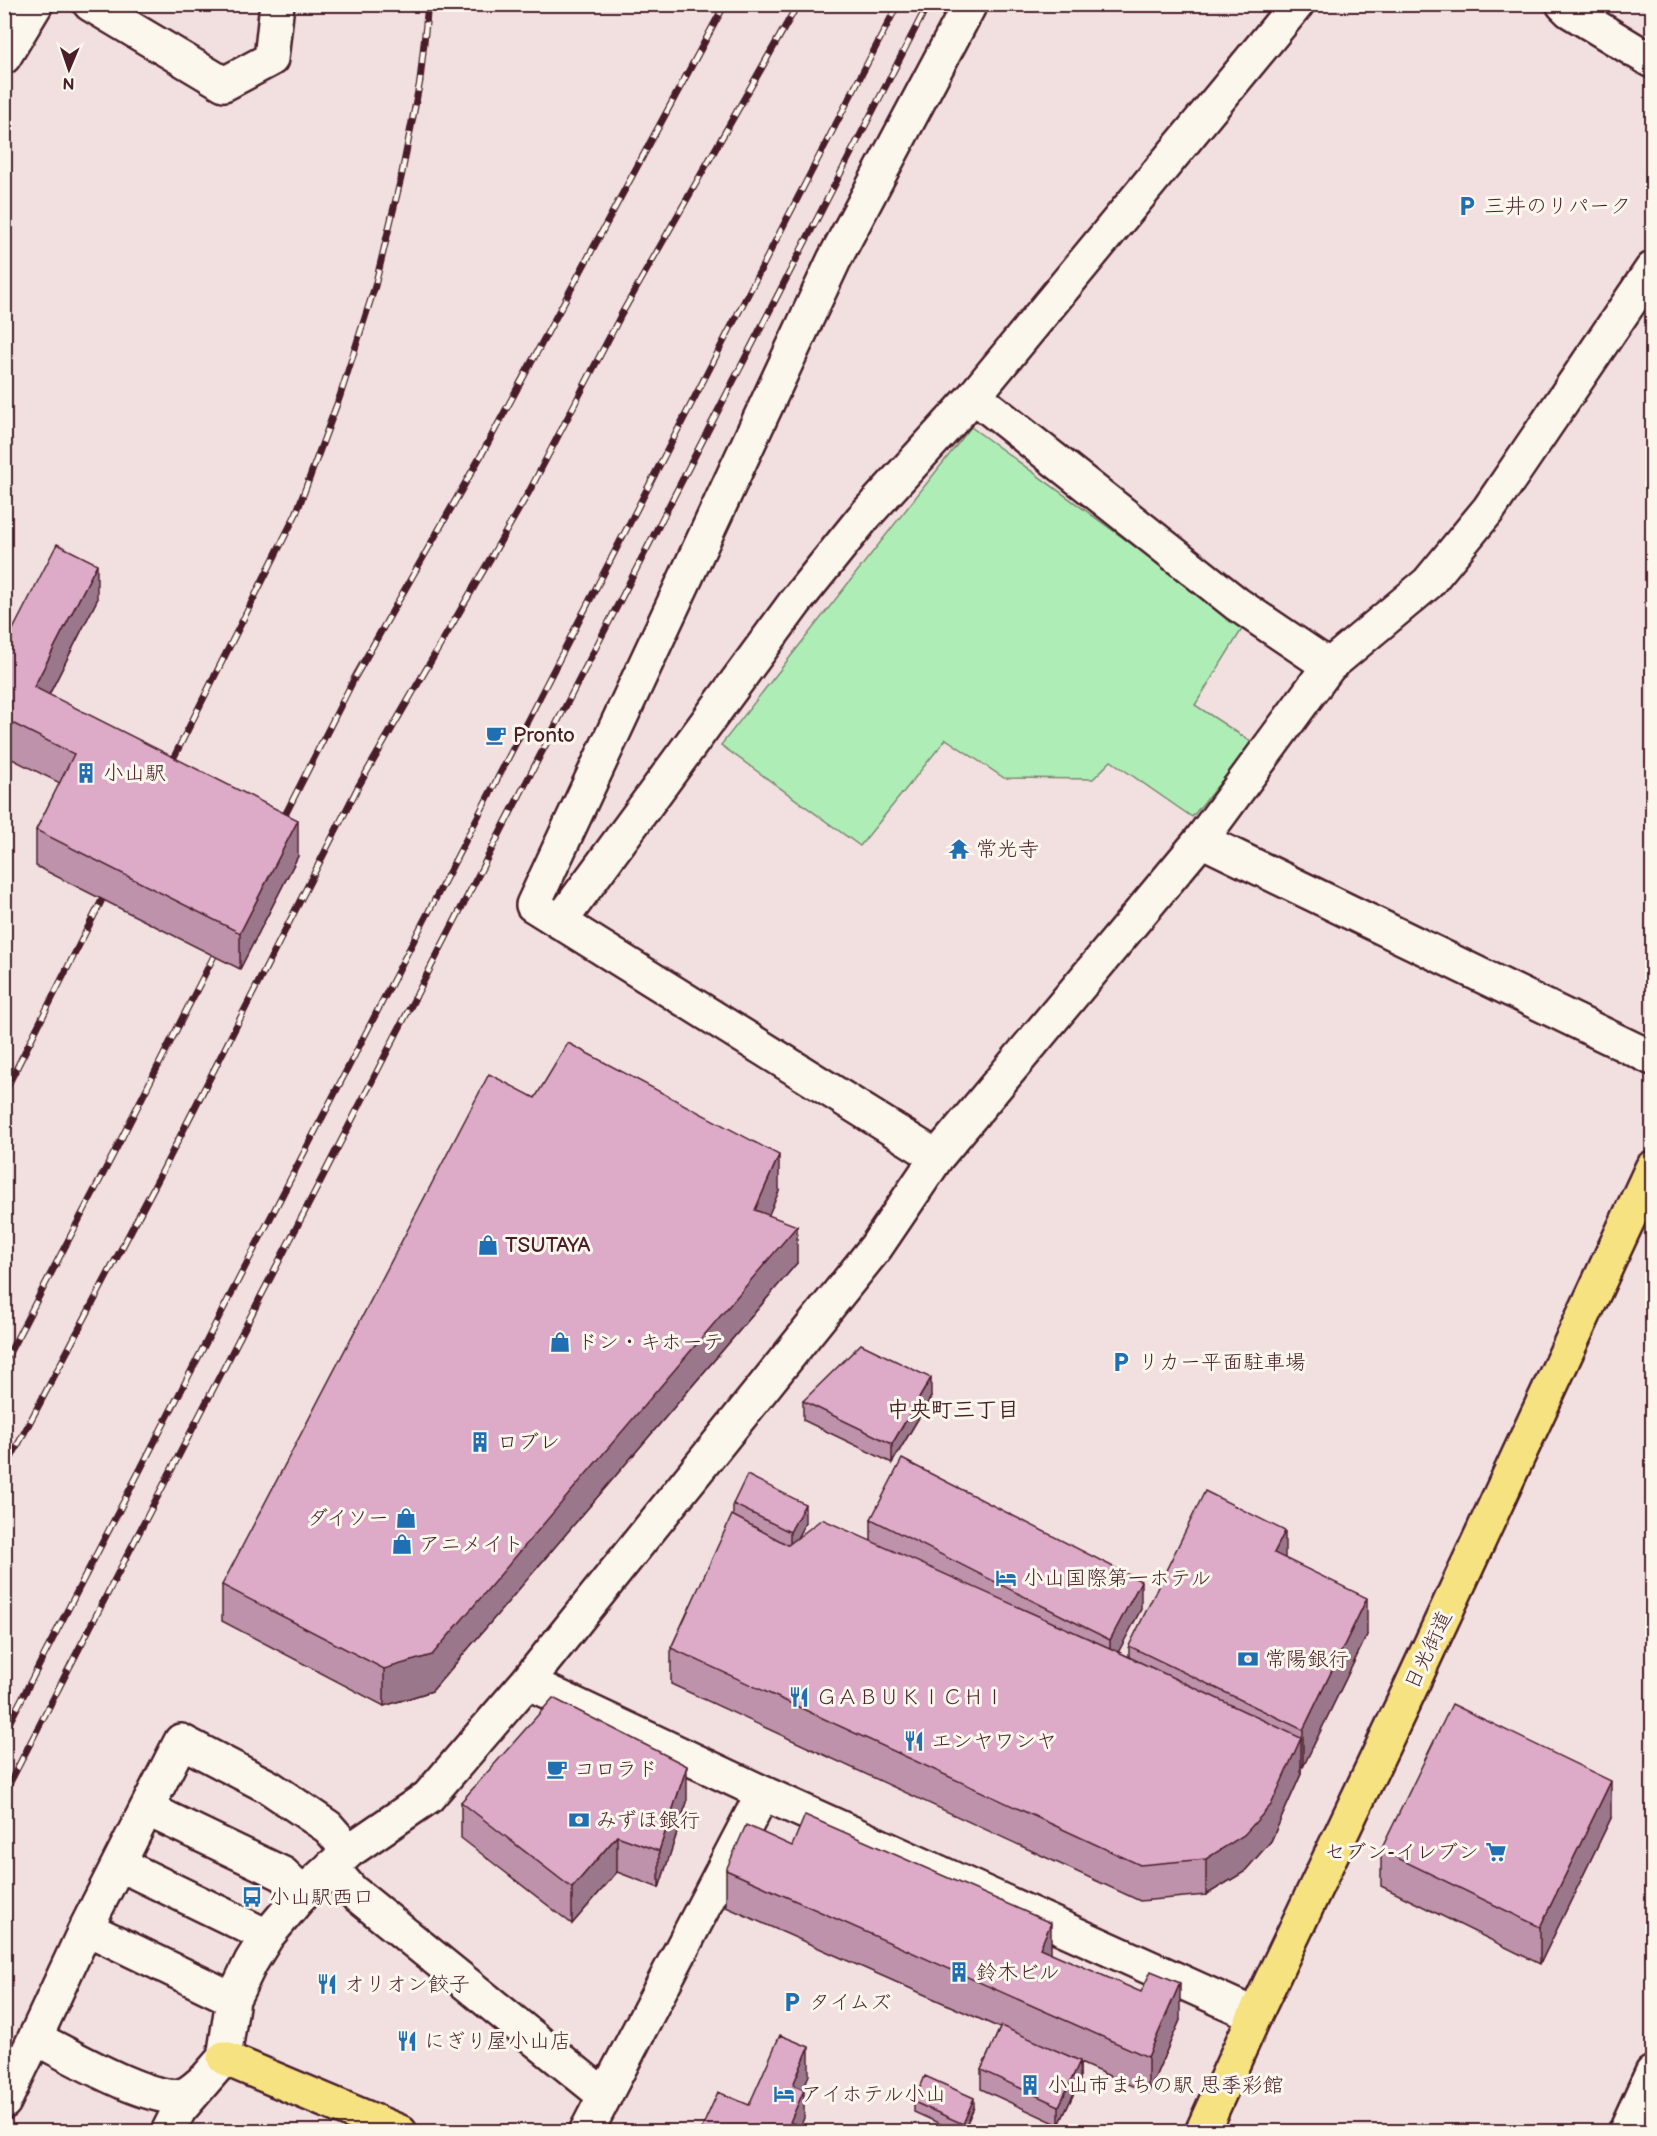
<svg xmlns="http://www.w3.org/2000/svg" width="1657" height="2136" font-family="'Balsamiq Sans','Klee One',sans-serif">
<style>
.green{fill:#aeeeb6;stroke:#7c8670;stroke-width:1.5}
.lines{fill:none;stroke-linecap:round;stroke-linejoin:round}
.minor-casing{stroke:#4a1f2b;stroke-width:38}
.major-casing{stroke:#4a1f2b;stroke-width:38}
.minor{stroke:#fbf7ec;stroke-width:33}
.major{stroke:#f7e281;stroke-width:33}
.rail-casing{stroke:#4a1f2b;stroke-width:7}
.rail{stroke:#fbf7ec;stroke-width:4.5;stroke-dasharray:14;stroke-linecap:butt}
.wall{fill:#be92ab;stroke:#4a1f2b;stroke-width:1.5}
.shaded-wall{fill:#9b778b;stroke:#4a1f2b;stroke-width:1.5}
.building{fill:#ddaac7;stroke:#4a1f2b;stroke-width:1.5}
.labels{text-anchor:middle;stroke-width:6;stroke-linejoin:round;paint-order:stroke}
.poi-label{font-size:21px;fill:#4a1f2b;stroke:#fbf7ec;text-anchor:start}
.street-label{font-size:21px;fill:#4a1f2b;stroke:#fbf7ec}
.neighbourhood-label{font-size:22px;font-weight:bold;fill:#4a1f2b;stroke:#fbf7ec}
</style>
<rect width="100%" height="100%" fill="#f2e0e1"/>
<filter id="ink" filterUnits="userSpaceOnUse"><feTurbulence type="fractalNoise" baseFrequency=".0167" numOctaves="2"/><feDisplacementMap in="SourceGraphic" scale="12" xChannelSelector="R" yChannelSelector="G"/><feConvolveMatrix kernelMatrix="1 2 1 2 8 2 1 2 1" color-interpolation-filters="sRGB"/></filter>
<g filter="url(#ink)">
<path class="green" d="M971 427 1244 626 1195 705 1253 743 1192 817 1111 761 1093 779 1004 778 946 739 860 846 721 745Z"/>
<g class="lines">
<g class="minor-casing">
<path id="minor" d="M90 4 224 84 271 59 277 4
M1563 4 1570 11 1652 61
M4 57 36 4
M974 396 1237 604 1329 666
M1201 840 1652 1058
M560 922 796 601 862 519 974 396 1297 4
M937 1157 533 905 834 260 970 4
M527 1682 763 1793 1255 2015
M147 1809 283 1874 303 1893
M119 1864 267 1936
M331 1867 352 1891 605 2096
M86 1928 233 1999
M202 2082C195 2088 188 2095 179 2096 147 2101 66 2053 35 2038L86 1928 181 1741 269 1787 328 1827 349 1851
M4 2102 35 2038
M168 2132 179 2110 224 2058 233 1999 251 1962 267 1936 303 1893 349 1851 428 1797 527 1682 876 1247 937 1157 1201 840 1329 666 1428 583 1489 509 1652 269
M586 2132 763 1793
M1625 2132 1652 2073"/>
</g>
<g class="major-casing">
<path id="major" d="M224 2058 400 2132
M1202 2132 1255 2015 1409 1691 1652 1168"/>
</g>
<use href="#minor" class="minor"/>
<use href="#major" class="major"/>
<g class="rail-casing">
<path id="rail" d="M167 771 296 514 340 396 375 286 401 178 420 81 428 4
M279 827 355 677 483 452 725 4
M4 1093 110 884
M4 1363 114 1153 221 942
M4 1471 163 1170 358 787 530 490 621 315 798 4
M4 1733 898 4
M4 1794 928 4"/>
</g>
<use href="#rail" class="rail"/>
</g>
<path class="wall" d="M97 600 49 695 298 856 240 969 36 866V830L60 783 4 755V647Z
M779 1191 768 1215 797 1263 432 1691 384 1706 222 1621V1585Z
M931 1397 892 1463 803 1420V1401Z
M733 1504 805 1523 797 1538 871 1541V1519L1141 1609 1118 1652 1129 1657V1646L1285 1559 1367 1635 1303 1767 1301 1766V1774L1271 1841 1244 1872 1206 1895 1140 1901 671 1684V1648L733 1516Z
M461 1802H687L659 1888 617 1872 572 1924 461 1838Z
M1611 1818 1540 1964 1381 1886V1850Z
M792 1846 1051 1953 1180 2020 1148 2093 1080 2063V2080L1059 2125 981 2089V2070L1000 2028 726 1907V1870Z
M914 2102 974 2107 963 2132H958L914 2112Z"/>
<path class="shaded-wall" d="M97 564V600L34 724V687Z
M298 820V856L240 969V933Z
M779 1155V1191L755 1247V1210Z
M797 1226V1263L432 1691 384 1706V1669Z
M931 1378V1397L892 1463V1444Z
M805 1504V1523L790 1551V1532Z
M1285 1531V1567L1274 1553Z
M1141 1581V1609L1110 1668V1640Z
M1367 1598V1635L1303 1767V1730Z
M1301 1738V1774L1271 1841 1244 1872 1206 1895V1859Z
M687 1766V1802L659 1888V1851Z
M1611 1781V1818L1540 1964V1927Z
M617 1836V1872L572 1924V1888Z
M1051 1923V1960L1040 1948Z
M1180 1983V2020L1148 2093V2057Z
M809 2047V2075L793 2113V2085Z
M1080 2061V2080L1059 2125V2106Z
M804 2090V2118L798 2132 790 2122Z
M974 2098V2107L963 2132V2124Z"/>
<path class="building" d="M57 544 97 564 34 687 298 820 240 933 36 830 74 754 4 719V647Z
M568 1043 779 1155 755 1210 797 1226 432 1655 384 1669 222 1585 489 1074 535 1098Z
M861 1344 931 1378 892 1444 803 1401Z
M902 1459 1141 1581 1110 1640 871 1519Z
M747 1475 805 1504 790 1532 733 1504Z
M1205 1491 1285 1531 1274 1553 1367 1598 1303 1730 1129 1646Z
M732 1515 788 1545 822 1519 1112 1649 1301 1738 1271 1805 1244 1835 1206 1859 1140 1865 671 1648Z
M553 1698 687 1766 659 1851 617 1836 572 1888 461 1802Z
M1452 1704 1611 1781 1540 1927 1381 1850Z
M805 1815 1051 1923 1040 1948 1141 1992 1151 1971 1180 1983 1148 2057 726 1870 746 1825 792 1846Z
M1001 2026 1080 2061 1059 2106 981 2070Z
M780 2035 809 2047 793 2085 804 2090 790 2122 813 2132H700L718 2092 749 2105Z
M925 2076 974 2098 963 2124 914 2102Z"/>
</g>
<defs>
<g id="parking-bare" transform="scale(1.62)"><path d="M-3.5-5.5H1a3.5 3.5 0 0 1 0 7H-1V5.5H-3.5ZM-1-3.4V-.6H.8a1.4 1.4 0 0 0 0-2.8Z" fill="#1f6fb2" stroke="#fbf7ec" stroke-width="2.5" paint-order="stroke"/></g>
<g id="cafe-bare" transform="scale(1.62)"><path d="M-5.5-4.5H6V0H3Q3 3.5 0 3.5H-2.5Q-5.5 3.5-5.5 0ZM3-3.2v2h1.7v-2ZM-6 4.5H4V6H-6Z" fill="#1f6fb2" stroke="#fbf7ec" stroke-width="2.5" paint-order="stroke"/></g>
<g id="building-bare" transform="scale(1.62)"><path d="M-4-6H4V6H1V3H-1V6H-4ZM-2.5-4.3h1.7v1.8h-1.7ZM.8-4.3h1.7v1.8H.8ZM-2.5-1h1.7V.8h-1.7ZM.8-1h1.7V.8H.8Z" fill="#1f6fb2" stroke="#fbf7ec" stroke-width="2.5" paint-order="stroke"/></g>
<g id="temple-bare" transform="scale(1.62)"><path d="M0-6L5-2H3V0L6.5 2.5H4V6H1.5V3h-3V6H-4V2.5H-6.5L-3 0V-2H-5Z" fill="#1f6fb2" stroke="#fbf7ec" stroke-width="2.5" paint-order="stroke"/></g>
<g id="shop-bare" transform="scale(1.62)"><path d="M-5-2.5h2.3a2.7 3.5 0 0 1 5.4 0H5L5.5 6h-11ZM-1.5-2.5h3a1.5 2.3 0 0 0-3 0Z" fill="#1f6fb2" stroke="#fbf7ec" stroke-width="2.5" paint-order="stroke"/></g>
<g id="hotel-bare" transform="scale(1.62)"><path d="M-6-4.5h1.5V1H6V5H4.5V3h-9V5H-6ZM-4 0a1.8 1.8 0 1 1 3.6 0ZM.5 0V-2.5h3Q6-2.5 6 0Z" fill="#1f6fb2" stroke="#fbf7ec" stroke-width="2.5" paint-order="stroke"/></g>
<g id="bank-bare" transform="scale(1.62)"><path d="M-6-4H6V4H-6ZM0-2.3a2.3 2.3 0 1 0 0 4.6a2.3 2.3 0 1 0 0-4.6Z" fill="#1f6fb2" stroke="#fbf7ec" stroke-width="2.5" paint-order="stroke"/></g>
<g id="restaurant-bare" transform="scale(1.62)"><path d="M-5-6h1v4h1v-4h1v4h1v-4h1v5L-1.5 .5V6h-2V.5L-5-1ZM5-6V6H3V1.5H1.5Q1.5-4 5-6Z" fill="#1f6fb2" stroke="#fbf7ec" stroke-width="2.5" paint-order="stroke"/></g>
<g id="supermarket-bare" transform="scale(1.62)"><path d="M-6-5.5h2.5l.6 2H6L4.5 2H-2.5L-4.4-4H-6ZM-1.5 3.2a1.3 1.3 0 1 0 .1 0ZM3 3.2a1.3 1.3 0 1 0 .1 0Z" fill="#1f6fb2" stroke="#fbf7ec" stroke-width="2.5" paint-order="stroke"/></g>
<g id="bus-bare" transform="scale(1.62)"><path d="M-5-6H5V4H4V6H2V4H-2V6H-4V4H-5ZM-3.5-4V0h7V-4ZM-3.5 1.2v1.5H-2V1.2ZM2 1.2v1.5H3.5V1.2Z" fill="#1f6fb2" stroke="#fbf7ec" stroke-width="2.5" paint-order="stroke"/></g>
</defs>
<g fill-rule="evenodd">
<use href="#parking-bare" x="1467" y="206"/>
<use href="#cafe-bare" x="496" y="735"/>
<use href="#building-bare" x="86" y="773"/>
<use href="#temple-bare" x="959" y="849"/>
<use href="#shop-bare" x="488" y="1245"/>
<use href="#shop-bare" x="560" y="1342"/>
<use href="#parking-bare" x="1121" y="1362"/>
<use href="#building-bare" x="480" y="1442"/>
<use href="#shop-bare" x="406" y="1518"/>
<use href="#shop-bare" x="402" y="1544"/>
<use href="#hotel-bare" x="1006" y="1578"/>
<use href="#bank-bare" x="1248" y="1659"/>
<use href="#restaurant-bare" x="799" y="1697"/>
<use href="#restaurant-bare" x="914" y="1741"/>
<use href="#cafe-bare" x="557" y="1769"/>
<use href="#bank-bare" x="579" y="1820"/>
<use href="#supermarket-bare" x="1496" y="1852"/>
<use href="#bus-bare" x="252" y="1897"/>
<use href="#building-bare" x="959" y="1972"/>
<use href="#restaurant-bare" x="327" y="1984"/>
<use href="#parking-bare" x="792" y="2002"/>
<use href="#restaurant-bare" x="407" y="2041"/>
<use href="#building-bare" x="1030" y="2085"/>
<use href="#hotel-bare" x="784" y="2094"/>
</g>
<g class="labels">
<g class="poi-label">
<text x="1484" y="213">三井のリパーク</text>
<text x="513" y="742">Pronto</text>
<text x="103" y="780">小山駅</text>
<text x="976" y="856">常光寺</text>
<text x="505" y="1252">TSUTAYA</text>
<text x="577" y="1349">ドン・キホーテ</text>
<text x="1138" y="1369">リカー平面駐車場</text>
<text x="497" y="1449">ロブレ</text>
<text x="389" y="1525" text-anchor="end">ダイソー</text>
<text x="419" y="1551">アニメイト</text>
<text x="1023" y="1585">小山国際第一ホテル</text>
<text x="1265" y="1666">常陽銀行</text>
<text x="816" y="1704">ＧＡＢＵＫＩＣＨＩ</text>
<text x="931" y="1748">エンヤワンヤ</text>
<text x="574" y="1776">コロラド</text>
<text x="596" y="1827">みずほ銀行</text>
<text x="1479" y="1859" text-anchor="end">セブン-イレブン</text>
<text x="269" y="1904">小山駅西口</text>
<text x="976" y="1979">鈴木ビル</text>
<text x="344" y="1991">オリオン餃子</text>
<text x="809" y="2009">タイムズ</text>
<text x="424" y="2048">にぎり屋小山店</text>
<text x="1047" y="2092">小山市まちの駅 思季彩館</text>
<text x="801" y="2101">アイホテル小山</text>
</g>
<g class="street-label">
<text transform="translate(1428 1650) rotate(-65)" y="7">日光街道</text>
</g>
<g class="neighbourhood-label">
<text x="953" y="1417">中央町三丁目</text>
</g>
</g>
<rect width="1657" height="2136" fill="none" stroke="#fbf7ec" stroke-width="24"/>
<rect x="12" y="12" width="1633" height="2112" fill="none" stroke="#4a1f2b" stroke-width="2" filter="url(#ink)"/>
<g transform="translate(69 69) rotate(182)" stroke="#fbf7ec" stroke-width="4.5" paint-order="stroke">
<path d="M0-4.5L10 22L0 15L-10 22Z" fill="#4a1f2b"/>
<text y="-9" font-size="16" font-weight="bold" text-anchor="middle" fill="#4a1f2b">N</text>
</g>
</svg>
